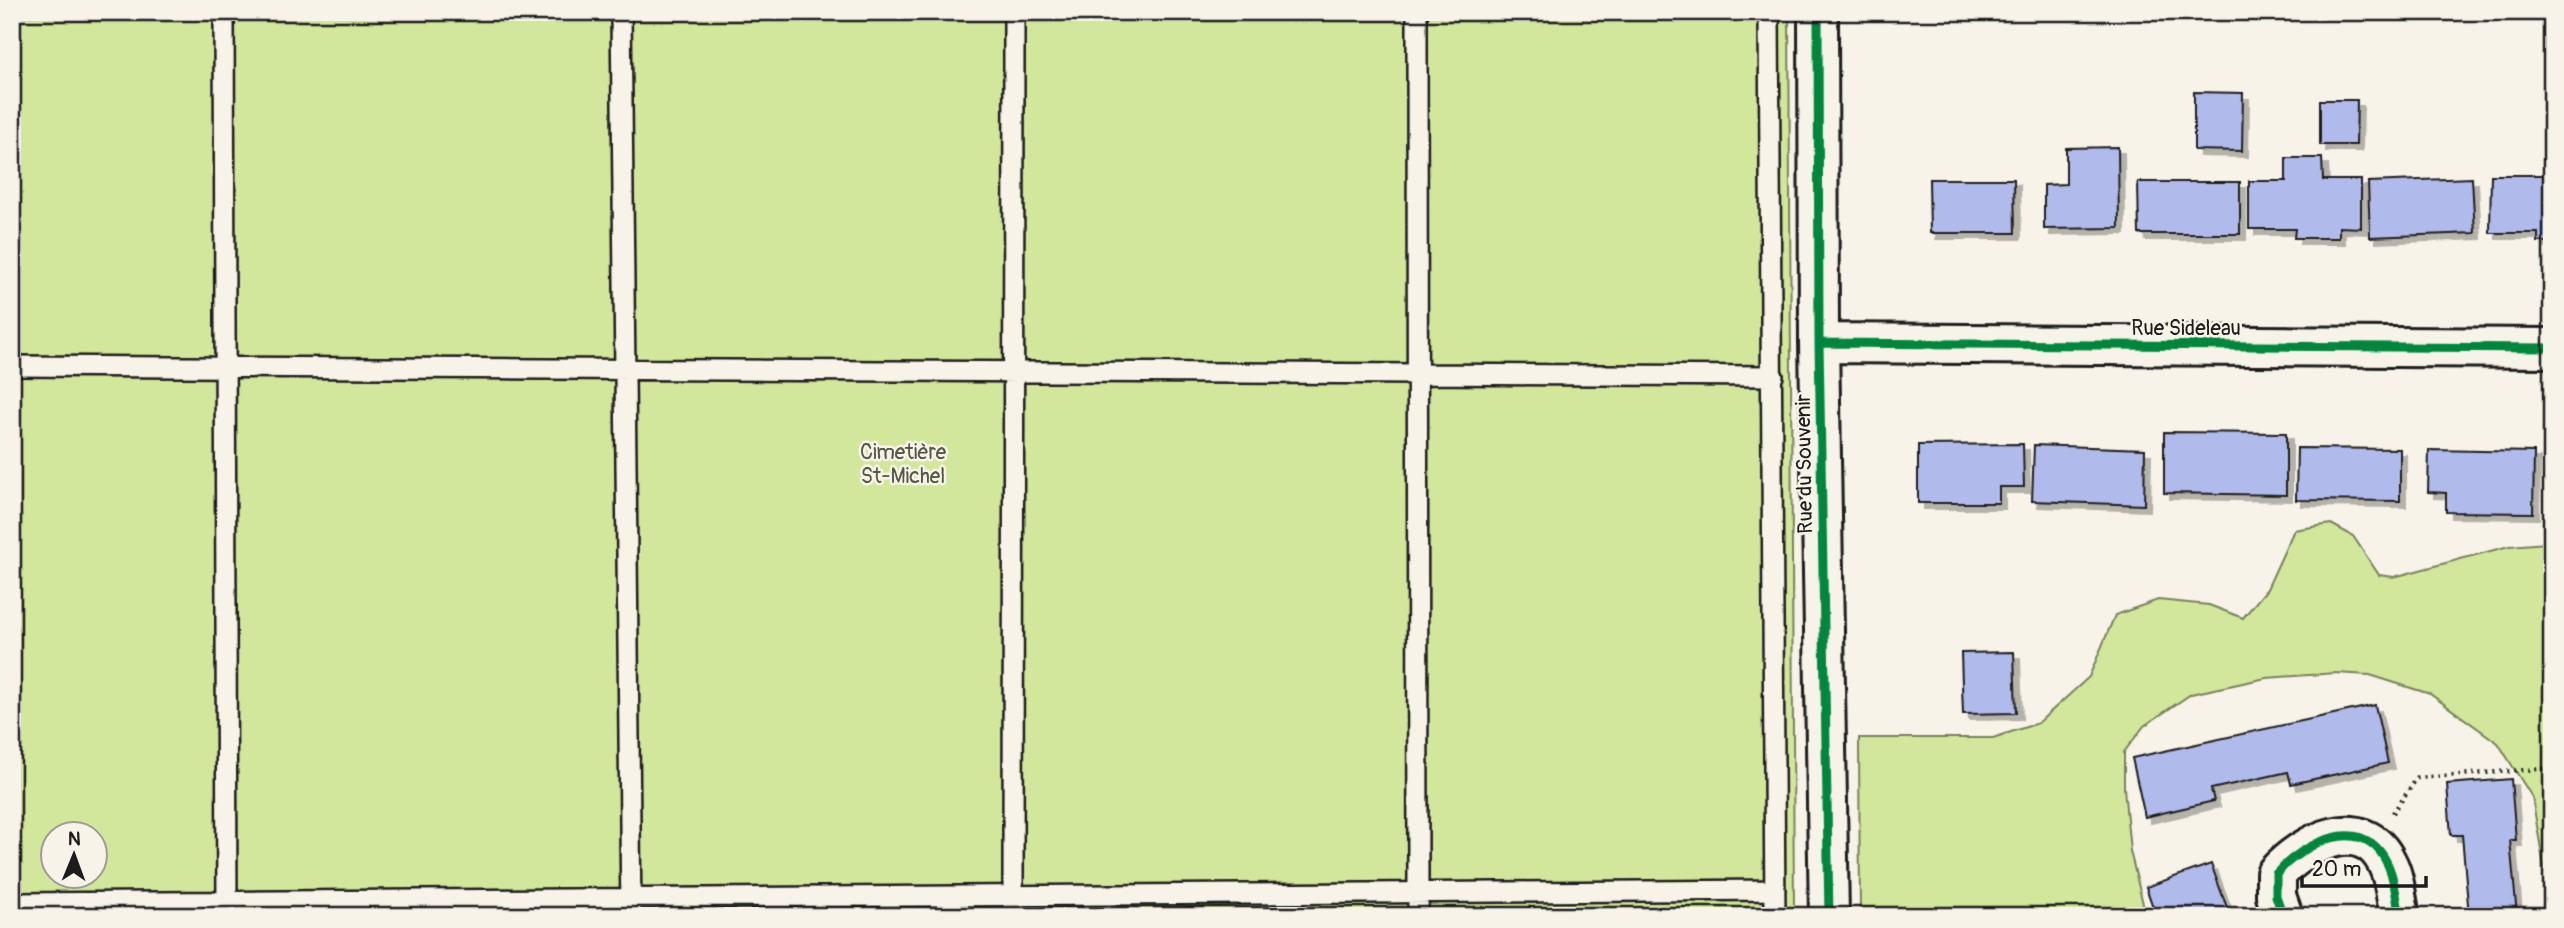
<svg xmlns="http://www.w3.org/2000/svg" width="2564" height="928" font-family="Pangolin,sans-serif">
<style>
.green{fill:#d2e79c;stroke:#77825c;stroke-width:2;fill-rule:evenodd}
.building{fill:#b0bbec;stroke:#1c1c1c;stroke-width:2;filter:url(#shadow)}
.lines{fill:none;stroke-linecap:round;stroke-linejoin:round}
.service-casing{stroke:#1c1c1c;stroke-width:24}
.minor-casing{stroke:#1c1c1c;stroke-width:44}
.path{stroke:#1c1c1c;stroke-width:4.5;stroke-dasharray:2 5;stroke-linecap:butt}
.service{stroke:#f7f3e8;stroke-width:19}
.minor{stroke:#f7f3e8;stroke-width:38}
.cycleway-casing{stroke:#f7f3e8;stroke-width:13}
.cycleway{stroke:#00873e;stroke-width:9}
.labels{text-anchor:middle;stroke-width:5;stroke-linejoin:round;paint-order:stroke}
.street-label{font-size:21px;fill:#1c1c1c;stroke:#f7f3e8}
.park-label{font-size:21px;fill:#535942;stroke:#f7f3e8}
</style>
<defs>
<filter id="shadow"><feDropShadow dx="6" dy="6" stdDeviation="0" flood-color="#0004"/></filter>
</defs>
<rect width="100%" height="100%" fill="#f7f3e8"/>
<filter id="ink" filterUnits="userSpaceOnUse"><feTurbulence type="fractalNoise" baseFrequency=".0143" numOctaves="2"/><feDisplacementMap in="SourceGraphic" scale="14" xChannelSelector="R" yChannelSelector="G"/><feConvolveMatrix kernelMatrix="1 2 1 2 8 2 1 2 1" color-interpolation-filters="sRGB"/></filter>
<g filter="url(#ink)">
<path class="green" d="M12 12H1789L1794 916H12ZM52 834H94V876H52Z
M2331 524 2353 536 2379 575 2394 577 2509 546 2546 543 2552 564V913L2532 797 2498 743 2430 694 2370 675 2336 673 2266 678 2191 694 2144 726 2124 752V788L2130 851 2146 916H1860L1859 738H1993L2038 723 2089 677 2115 615 2158 600 2209 605 2243 618 2267 589 2294 530Z"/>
<path class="building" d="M2194 92 2243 93 2242 151 2194 150Z
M2320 100H2357L2356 145H2320Z
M2118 147 2119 228 2044 229V185L2066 184V148Z
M2286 158H2322L2323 180H2361V228L2339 227V238H2294L2295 229H2249V181H2286Z
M2491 175H2552V242H2538V233H2490Z
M2472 178 2475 233 2370 237 2368 182Z
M1929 179H2014L2015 233H1930Z
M2138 182H2240V234H2139Z
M2164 432 2286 433V495L2164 493Z
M2023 444 2024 487H1999V503H1918V445Z
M2034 445 2145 449 2144 505 2032 501Z
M2297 448 2400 449V501L2296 500Z
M2429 450 2534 452 2533 513 2446 512V493L2428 492Z
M2014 652 2016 713 1963 714 1961 653Z
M2375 705 2388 763 2291 784 2288 772 2211 789 2214 801 2145 817 2132 758Z
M2511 779 2516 840H2510L2517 916H2469L2462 835H2451L2447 784Z
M2211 864 2229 913 2156 916 2146 887Z"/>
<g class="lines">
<g class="service-casing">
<path id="service" d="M224 12 227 916
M621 12 631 916
M1417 12 1418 916
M1769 12 1775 916
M12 366 1773 376
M12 903 1775 890
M1013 916 1014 12"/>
</g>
<g class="minor-casing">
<path id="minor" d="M1818 12 1819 343 1829 916
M1819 343 2552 348
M2283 916 2276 896V874C2303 843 2363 812 2387 863 2395 878 2396 899 2400 916"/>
</g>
<path class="path" d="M2393 813 2417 778 2552 768"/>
<use href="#service" class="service"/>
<use href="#minor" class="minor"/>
<g class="cycleway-casing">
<path id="cycleway" d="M1818 12 1819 343 1829 916
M1819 343 2552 348
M2283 916 2276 896V874C2303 843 2363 812 2387 863 2395 878 2396 899 2400 916"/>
</g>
<use href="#cycleway" class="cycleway"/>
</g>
</g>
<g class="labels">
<g class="street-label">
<text x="2186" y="335">Rue Sideleau</text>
<text transform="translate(1804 464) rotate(-91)" y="7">Rue du Souvenir</text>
</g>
<g class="park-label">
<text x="903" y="459">Cimetière<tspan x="903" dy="24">St-Michel</tspan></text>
</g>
</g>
<rect width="2564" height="928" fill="none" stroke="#f7f3e8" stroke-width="42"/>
<rect x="21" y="21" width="2522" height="886" fill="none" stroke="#1c1c1c" stroke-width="2.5" filter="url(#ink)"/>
<g transform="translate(74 855) rotate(1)"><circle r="33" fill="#f7f3e8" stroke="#9f9d96" stroke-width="2"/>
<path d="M0-5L12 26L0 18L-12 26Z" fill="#1c1c1c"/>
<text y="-10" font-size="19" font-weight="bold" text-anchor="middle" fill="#1c1c1c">N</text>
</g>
<path d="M2302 876v10h124v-10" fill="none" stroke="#1c1c1c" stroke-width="3.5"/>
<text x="2312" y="876" font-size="21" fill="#1c1c1c" stroke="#f7f3e8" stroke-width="5" paint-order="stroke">20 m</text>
</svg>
